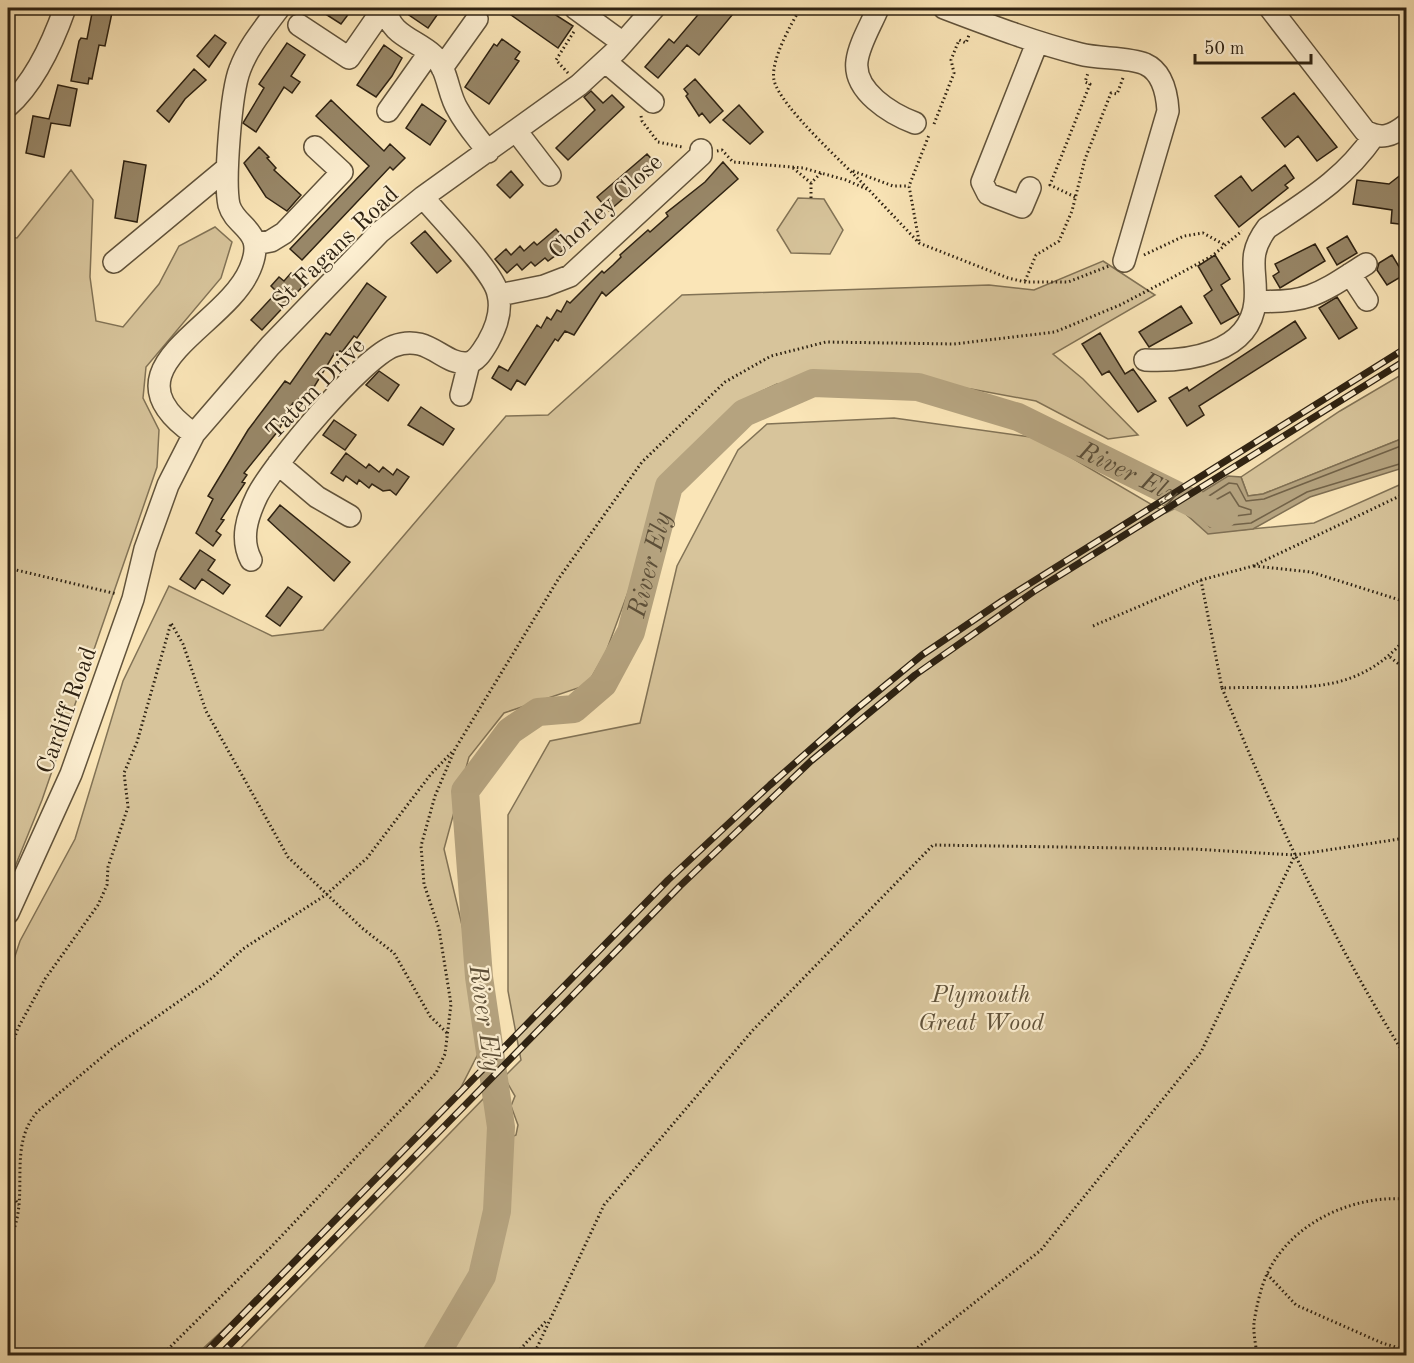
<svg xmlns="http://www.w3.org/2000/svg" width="1414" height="1363" font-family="'Old Standard TT',serif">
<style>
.green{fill:#d7c49b;stroke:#827356;stroke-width:1.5}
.water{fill:#b5a37f;stroke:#7f6f53;stroke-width:1.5}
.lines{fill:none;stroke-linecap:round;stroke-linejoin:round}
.shore{stroke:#726248;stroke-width:1.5}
.river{stroke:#b5a37f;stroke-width:28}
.building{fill:#988768;stroke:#2e2212;stroke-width:1.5}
.minor-casing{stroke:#61533b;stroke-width:24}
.path{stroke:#2e2212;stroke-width:3;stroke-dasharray:1.5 3;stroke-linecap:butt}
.minor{stroke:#fceed0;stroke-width:21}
.rail-casing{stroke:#2e2212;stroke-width:7}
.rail{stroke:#fceed0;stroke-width:4.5;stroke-dasharray:14;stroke-linecap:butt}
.labels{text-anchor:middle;stroke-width:4.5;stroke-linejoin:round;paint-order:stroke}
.street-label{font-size:24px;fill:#2e2212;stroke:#fceed0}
.park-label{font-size:24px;font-style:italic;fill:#61533b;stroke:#fceed0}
.water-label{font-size:26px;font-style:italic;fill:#5d4f38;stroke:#fceed0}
</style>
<rect width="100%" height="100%" fill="#fae5b7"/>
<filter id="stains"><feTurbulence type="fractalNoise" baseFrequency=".00333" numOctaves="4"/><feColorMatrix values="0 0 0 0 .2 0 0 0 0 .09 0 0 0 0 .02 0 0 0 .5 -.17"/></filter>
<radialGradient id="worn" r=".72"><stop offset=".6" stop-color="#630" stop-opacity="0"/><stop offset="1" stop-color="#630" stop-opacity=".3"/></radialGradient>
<path class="green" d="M71 170 93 200 90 277 96 321 123 327 159 284 179 246 215 227 232 242 221 278 146 367 143 398 159 430 157 467 42 800 8 884V237L17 238Z
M798 198 824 199 843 230 830 254 791 253 777 230Z
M1103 261 1155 295 1053 354 1083 379 1138 435 1108 439 1036 401 971 389 900 381 838 386 777 384 737 403 706 446 678 467 657 514 606 652 587 685 504 713 469 757 444 849 466 942 473 959 479 1052 460 1089 294 1264 196 1355H8V977L20 941 75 839 123 681 169 586 272 636 323 630 506 416 548 415 682 295 989 285 1034 290Z
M1406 372V437L1263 494 1248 496 1241 477 1340 411Z
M894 418 1038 438 1166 513 1178 507 1208 533 1314 523 1406 482V1355L233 1356 486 1096 505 1127 507 1139 516 1135 518 1125 511 1106 515 1096 504 1077 521 1060 508 991V815L550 741 640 723 677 566 738 450 767 424Z"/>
<path class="water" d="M1406 437V467L1310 497 1253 529 1208 534 1178 507 1228 476 1241 477 1248 496 1263 494Z"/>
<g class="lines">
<path class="shore" d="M1406 444 1264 499 1246 501 1237 484 1229 483 1189 509 1210 527 1251 523 1307 492 1406 462
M1230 492 1239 506 1251 510V514L1212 519 1202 512 1203 507Z"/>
<path class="river" id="s1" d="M435 1356 482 1276 497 1211 501 1127 479 977 465 791 510 731 538 712 574 709 603 684 631 632 669 486 744 413 813 383 918 387 1018 417 1219 516 1224 514"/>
</g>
<path class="building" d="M93 8H113L105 46 99 45 92 79 89 78 88 84 71 81 79 41 81 38 87 39Z
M316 8H353L341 24Z
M414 8H442L428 28 409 15Z
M501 8H545L573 26 558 48Z
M712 8H725L733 14 699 55 687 45 658 78 645 67 669 39 674 43 702 10 706 14Z
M215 35 226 43 209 67 197 56Z
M502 39 520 52 515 59 519 61 489 104 465 87 494 44 497 46Z
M287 43 305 55 291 76 300 82 292 93 284 87 256 132 243 123 264 88 259 84Z
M384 45 402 58 392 76 376 97 357 85Z
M194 69 206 80 185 99 169 122 157 111Z
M695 79 723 111 710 123 702 113 699 116 686 96 688 94 684 89Z
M58 85 77 89 70 126 51 123 44 157 26 153 33 116 49 119Z
M591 91 603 103 612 95 624 107 568 160 556 148 595 110 584 97Z
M1294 93 1337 147 1317 161 1298 136 1285 147 1262 118Z
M331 100 384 151 390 144 405 158 393 170 390 167 302 260 290 249 369 166 316 116Z
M422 104 446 121 430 145 406 128Z
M739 105 763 132 750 144 723 120Z
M259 147 269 157 267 158 276 168 274 170 301 195 287 211 266 197 244 163Z
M647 154 659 167 609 211 597 197Z
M124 161 146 165 137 222 115 218Z
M723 162 738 179 606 296 602 292 574 335 565 331 558 341 555 339 525 385 517 380 511 390 492 378 499 366 508 371 537 325 541 328 547 317 551 320 557 310 561 312 567 301 570 303 602 271 604 273 613 265 621 257 620 255 648 230 650 232 668 216 666 213 705 182Z
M1285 165 1294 178 1285 185 1288 188 1239 227 1215 196 1241 176 1252 191Z
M1407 170V225L1391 223 1392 210 1353 204 1357 180 1389 184Z
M511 171 523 185 510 198 497 185Z
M556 229 570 245 548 261 545 258 535 266 531 262 522 270 517 264 507 273 495 259 506 249 511 255 520 246 524 251 534 242 537 245Z
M425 231 451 261 437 273 411 243Z
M1347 236 1357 253 1337 265 1327 248Z
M1315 244 1325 261 1280 288 1273 276 1279 272 1275 264Z
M1215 255 1230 279 1221 285 1239 314 1221 324 1204 296 1212 290 1198 266Z
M1392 255 1404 275 1387 285 1377 270 1379 263Z
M291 273 304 285 262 330 251 320 277 292 271 286 279 277 284 281Z
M367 283 386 297 357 338 354 336 342 352 340 351 336 356 334 354 314 387 312 386 302 400 299 399 295 404 293 403 279 423 282 424 278 431 244 473 247 475 242 482 245 483 221 519 224 520 216 531 221 535 213 546 196 533 213 499 208 496 248 430 285 381 290 384 326 333 330 335Z
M1337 297 1357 328 1339 339 1319 308Z
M1181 306 1192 323 1149 347 1139 332Z
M1295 321 1306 338 1199 406 1204 415 1187 426 1169 398 1187 387 1189 391Z
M1100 333 1125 374 1133 369 1156 401 1138 412 1109 371 1102 375 1082 344Z
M379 371 399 385 388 401 366 385Z
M421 407 454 429 443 445 408 425Z
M334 420 356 435 345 450 323 435Z
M346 453 366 468 369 464 379 472 383 467 393 475 397 469 409 477 396 495 390 490 383 491 372 484 369 488 359 480 357 484 346 476 343 481 331 473Z
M280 505 350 562 334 581 268 520Z
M200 550 215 560 208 570 230 585 223 594 202 579 195 589 180 579Z
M288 587 302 597 280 626 266 616Z"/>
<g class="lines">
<g class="minor-casing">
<path id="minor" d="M387 8C387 34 417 40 433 55 449 70 447 93 458 110 466 125 478 138 488 152
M575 8 623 43
M878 8C872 23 859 44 857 61 853 91 891 114 915 123
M944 8C989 25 1033 42 1080 54 1099 59 1128 57 1145 64 1163 72 1167 94 1168 111L1124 261
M1270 8 1365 131C1381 140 1392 136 1406 125
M299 25 349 58 376 19 387 16
M606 62 653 102
M442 68 477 19
M8 106C35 82 53 42 65 8
M388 111 429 53
M517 132 550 175
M1030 188 1022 207 988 194 982 182 1037 43
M255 244 271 241 284 233 342 172 315 147
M114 262 227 168
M1350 274 1367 300
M499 295 544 286 570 276 701 155V150
M1255 301C1310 304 1322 292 1366 264
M1145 360C1186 362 1250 354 1255 302 1258 271 1245 257 1267 228 1310 199 1344 179 1374 136
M461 395 469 363
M194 434C99 368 225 329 250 269 267 229 236 229 229 205 224 182 231 91 240 69 248 47 265 27 279 8
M278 464 317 497 350 516
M251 560C240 539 247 517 257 496 274 463 362 358 394 346 428 333 443 365 467 363 477 362 483 350 488 342 496 328 502 310 498 294 494 272 440 218 423 197
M8 913 71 774 133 599 145 549 168 485 194 434 270 346 380 232 423 197 579 85 616 51 654 8"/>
</g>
<path class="path" d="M548 8 559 15
M801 8C791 23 770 62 774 80 780 107 847 166 868 189
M568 73 556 60 575 30
M641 116 642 121 658 142 682 147
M934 124 954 73 951 60 959 40 966 43 969 35
M717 151 722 150 733 162 803 168 846 180 869 190 919 243 1008 278 1025 282H1068L1109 266
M793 168 811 183 821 173
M853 171 893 186H909
M811 183V198
M1075 197 1050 185 1090 84 1085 82 1088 73
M919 241 909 186 929 135
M1144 255 1184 236 1203 233 1225 245
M1025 281 1036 255 1059 241 1072 211 1085 159 1111 93 1117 94 1123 78
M1254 566 1311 572 1406 602
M8 568 117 594
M1201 580 1222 688C1295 685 1353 700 1406 638
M1093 626 1201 580 1253 566 1406 493
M1390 657 1406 670
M1222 688C1274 816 1332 940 1406 1057
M8 1056 18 1028 45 979 98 905 107 885 108 867 128 807 124 773 137 742 171 623 183 644 206 711 288 857 362 928 394 953 430 1016 448 1034
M8 1190 19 1205
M8 1232 14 1229C28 1190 8 1144 38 1111L114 1047 212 978 243 949 327 894 367 858 431 774 452 752
M1267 1274 1296 1305 1382 1343 1406 1350
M161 1356 270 1248 436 1073 445 1054 451 1004 439 929 424 884 421 846 435 796 455 749 559 578 642 462 725 382 771 356 826 342 954 344 1055 332 1120 305 1166 281 1212 256 1242 231
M514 1356 547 1320
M533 1356 604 1205 753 1030 933 845 1192 849 1295 855 1406 838
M907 1356 1041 1250 1201 1052 1295 855
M1257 1356C1256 1345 1253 1333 1254 1323 1256 1308 1261 1287 1267 1274 1291 1223 1352 1195 1406 1199
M1397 1356 1406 1340"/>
<use href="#minor" class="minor"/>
<g class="rail-casing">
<path id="rail" d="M202 1356 668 880 770 785 854 711 922 655 1002 601 1406 348
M219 1356 680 886 811 761 915 675 1036 590 1406 360"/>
</g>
<use href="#rail" class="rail"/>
</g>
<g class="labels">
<g class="street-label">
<text transform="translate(605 206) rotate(-42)" y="8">Chorley Close</text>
<text transform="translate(335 247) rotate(-44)" y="8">St Fagans Road</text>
<text transform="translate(315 388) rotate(-46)" y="8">Tatem Drive</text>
<text transform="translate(66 710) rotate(-70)" y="8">Cardiff Road</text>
</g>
<g class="park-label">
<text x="981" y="1002">Plymouth<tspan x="981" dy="28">Great Wood</tspan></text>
</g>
<g class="water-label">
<text dy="9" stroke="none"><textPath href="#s1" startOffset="1488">River Ely</textPath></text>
<text dy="9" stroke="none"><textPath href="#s1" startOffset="894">River Ely</textPath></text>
<text transform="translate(486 1018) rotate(82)" y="9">River Ely</text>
</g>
</g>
<rect width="1414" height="1363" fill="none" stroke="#fae5b7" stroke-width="30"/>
<rect x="9" y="9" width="1396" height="1345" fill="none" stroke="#2e2212" stroke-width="3"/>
<rect x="15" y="15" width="1384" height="1333" fill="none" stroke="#2e2212" stroke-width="1.5"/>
<path d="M1195 54v9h116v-9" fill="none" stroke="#2e2212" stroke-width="3"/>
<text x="1204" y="54" font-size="18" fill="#2e2212" stroke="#fceed0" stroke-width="4.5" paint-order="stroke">50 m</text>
<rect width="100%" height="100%" filter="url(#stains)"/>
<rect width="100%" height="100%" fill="url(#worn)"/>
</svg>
